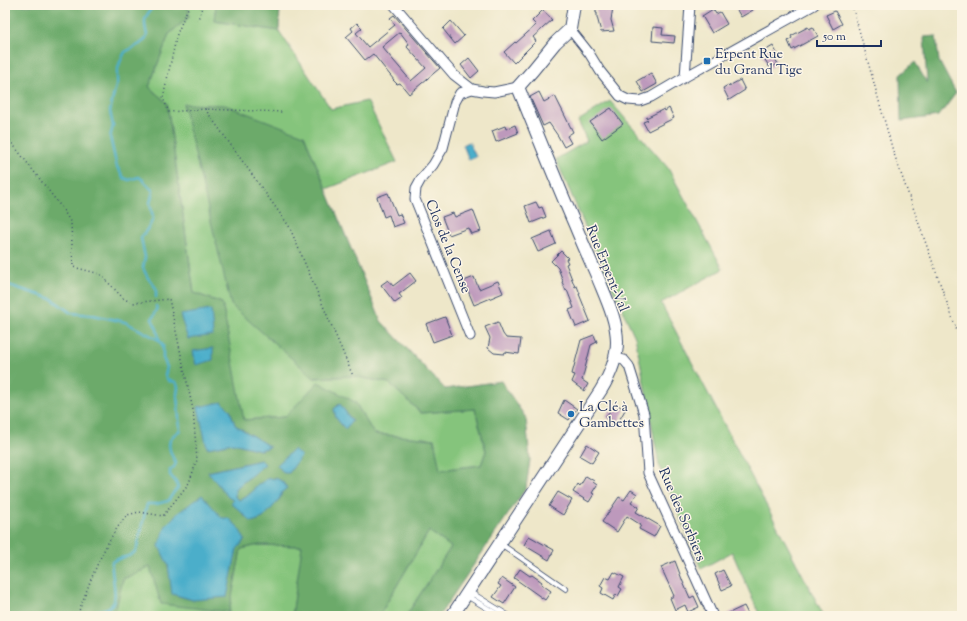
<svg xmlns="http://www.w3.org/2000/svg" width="967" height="621" font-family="'Sorts Mill Goudy',serif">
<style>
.green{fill:#85c47b;stroke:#507a6c}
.forest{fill:#6caa6b;stroke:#446c64;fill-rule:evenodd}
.water{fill:#4baeca;stroke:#336e94}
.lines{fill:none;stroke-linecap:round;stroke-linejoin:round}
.stream{stroke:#4baeca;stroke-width:2.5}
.building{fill:#bd99bc;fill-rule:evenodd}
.service-casing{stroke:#3b4b6e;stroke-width:6}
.minor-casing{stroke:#3b4b6e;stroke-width:11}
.tertiary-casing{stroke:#3b4b6e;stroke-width:14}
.path{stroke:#3b4b6e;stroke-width:1.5;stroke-dasharray:1 3;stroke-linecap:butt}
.service{stroke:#fff;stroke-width:4.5}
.minor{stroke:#fff;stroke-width:9}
.tertiary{stroke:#fff;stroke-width:12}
.poi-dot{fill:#1f6fb2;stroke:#fcf5e5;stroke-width:1.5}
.labels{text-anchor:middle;stroke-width:3;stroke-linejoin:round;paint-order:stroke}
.poi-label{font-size:14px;fill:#1b2f5e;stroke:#fcf5e5;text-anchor:start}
.street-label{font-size:14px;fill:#1b2f5e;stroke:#fcf5e5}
</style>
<rect width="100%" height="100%" fill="#fcf5e5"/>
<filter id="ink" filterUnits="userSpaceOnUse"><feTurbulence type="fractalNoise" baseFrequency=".025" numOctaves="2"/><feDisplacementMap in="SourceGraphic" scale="8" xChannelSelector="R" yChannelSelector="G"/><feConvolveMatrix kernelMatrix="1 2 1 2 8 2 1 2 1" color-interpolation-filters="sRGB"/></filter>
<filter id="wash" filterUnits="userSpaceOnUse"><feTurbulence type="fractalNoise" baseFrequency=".012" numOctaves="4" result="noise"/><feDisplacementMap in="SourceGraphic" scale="16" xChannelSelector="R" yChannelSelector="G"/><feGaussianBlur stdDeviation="0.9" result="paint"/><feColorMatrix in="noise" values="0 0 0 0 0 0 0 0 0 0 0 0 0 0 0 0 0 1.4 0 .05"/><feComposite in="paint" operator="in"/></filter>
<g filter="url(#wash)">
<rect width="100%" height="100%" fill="#eee7c9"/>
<path class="green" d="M188 5H216L214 21 279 31 331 109 367 101 397 162 326 189 304 135 314 378 353 376 389 383 421 413 475 409 486 451 481 465 439 470 434 439 374 434 355 402 285 417 243 420 222 303 194 293 167 103 149 87 169 34 189 17Z
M610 101 668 168 723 269 661 303 824 616H760L732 552 701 569 659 465 641 366 635 337 603 268 556 159 587 141 578 121Z
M429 531 451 547 406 616H379Z
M259 545 303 546 292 616H109L116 608 123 579 150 567 229 612 241 549Z"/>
<path class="forest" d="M5 5H188L189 17 169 34 149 87 167 103 194 293 222 303 244 420 285 417 318 382 355 402 374 434 434 439 440 470 481 465 486 451 475 409 421 413 389 383 353 376 314 378 231 305 183 104 225 105 304 135 381 321 445 389 501 381 526 418 530 460 526 488 439 616H406L451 547 429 531 379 616H292L302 546 259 545 241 549 229 612 161 604 150 567 123 579 116 608 109 616H5ZM339 404 352 420 345 429 336 418 334 409ZM230 410 235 425 270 447 260 450 233 443 207 448ZM261 460 265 464 235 489V497L239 500 246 497 252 492 255 487 267 479 276 478 283 482 282 492 279 500 245 517 240 510 232 504 234 500 208 472ZM168 565 193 600 173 594Z
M216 5H280L279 31 214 21Z
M936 36 939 61 956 93 939 116 901 121 900 75 915 62 927 83 924 37Z"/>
<path class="water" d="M469 142 476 157 469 160 463 145Z
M211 310 213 335 188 339 180 315Z
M213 348V360L196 365 193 351Z
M222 402 230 410 235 425 270 447 260 450 233 443 207 448 198 407Z
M340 404 352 421 345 429 336 418 334 409Z
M294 449 301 456 289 473H284L277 465Z
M261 460 265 464 235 489V497L239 500 246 497 252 492 255 487 267 479 276 478 283 482 287 488 282 492 279 500 263 518 252 522C244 516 240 509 231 504L233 500 228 497 208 472Z
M202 495 222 518H228L238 527 245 540 237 549 227 597 193 600 172 594 168 565 159 546 166 525 178 513Z"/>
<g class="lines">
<path class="stream" d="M154 5C144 18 143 19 147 35L145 40 140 44 125 52 120 62 117 72V83L114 93 110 111 113 126 110 137 117 167 124 178 129 180 139 177 143 180 153 191 150 203 153 218 150 225 141 238 145 257 143 268 148 278 156 288V297
M5 284 52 299 71 313 93 315 125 322 159 340
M96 616 97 611C101 610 106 609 109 607 121 601 110 574 112 562 120 556 129 559 136 551L147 504H156L168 501 174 492 178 488 176 482 170 475V470L174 467 176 463C171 455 166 444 172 437 174 434 178 432 180 430L177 395 178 387 176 382 169 381 165 376 167 367 163 358V346L159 340 157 329 152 319 157 310 156 306"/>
</g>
<g id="blocks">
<path class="building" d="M596 5H610V7H613L611 20 614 31 601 32 597 17V13H596Z
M734 5H750L753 10 741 17Z
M713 9 716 14 720 12 727 24 712 33 702 16Z
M543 10 552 20 533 37 536 41 514 63 504 52 515 42 516 43 536 25 532 21Z
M835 11 842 24 833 29 826 15Z
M394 15 440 68 409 94 400 83 397 84 393 80H394L373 54 365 60 346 37 353 31 351 28 357 23 362 28 356 33 368 47 395 25 390 18ZM400 32 409 44 407 47 426 68 411 81 382 47Z
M451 21 464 36 455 44 443 29Z
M653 27 663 28 662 35 675 36 674 43 652 41Z
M808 27 809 29 813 27 818 36 792 50 788 41 792 38 791 36Z
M773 46 777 53 773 55 778 64 770 68 761 53Z
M469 58 479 71 471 78 461 65Z
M651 73 657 84 643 92 637 81Z
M740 80 745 90 729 100 723 88 728 85 729 86Z
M539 92 544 102 555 96 573 132 567 136 571 143 564 147 558 136 549 123 543 126 530 97Z
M611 108 623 124 602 139 590 122Z
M669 108 674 118 648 131 643 122 648 120 646 118 664 109 665 111Z
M515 125 518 133 496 142 492 131 505 126 506 129Z
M388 193 397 215 400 214 404 223 393 227 389 215 384 217 377 197Z
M536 202 539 208 542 207 546 217 531 223 525 206Z
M473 210 481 231 471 234 468 228 449 235 442 217 453 213 455 217Z
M551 231 556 244 538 252 532 239Z
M561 251 568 258 566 259 568 263 566 264 568 269 575 287 577 286 580 294H579L590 321 576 327 569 310 574 308 567 290 566 291 562 282 563 281 558 268 551 261Z
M410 273 416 281 399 294 402 298 395 303 381 285 388 280 393 286Z
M474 277 479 289 498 281 503 293 474 305 464 281Z
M445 317 452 335 433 342 426 324Z
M498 322 503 334 506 338 521 339 519 354 505 352 504 354 494 353 488 348 490 338 485 327Z
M594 335 597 342 591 345 582 380 588 384 584 391 572 382 575 375 572 374 581 340Z
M564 400 577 409 569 420 558 413Z
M615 403 625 410 617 424 606 417Z
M587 444 599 452 592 463 580 456Z
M586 476 594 481 593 482 597 485 592 493 594 494 589 502 573 492 578 484 580 486Z
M631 490 637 494 631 502 639 507 636 512 660 526 654 537 639 529 641 525 627 516 617 532 602 522 619 497 624 500Z
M558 492 572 500 563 515 549 506Z
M529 536 554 550 549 560 524 545Z
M675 561 683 582 690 598 694 596 699 607 688 612 685 605 675 610 670 598 674 596 661 567Z
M520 569 530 576 532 575 542 582 541 584 551 591 545 600 514 578Z
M723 570 731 586 722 590 715 574Z
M614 572 624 577 619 587 622 589 618 596 616 594 613 600 601 593 603 588 600 586 605 577 610 579Z
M502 578 515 587 504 604 493 597 501 586 498 584Z
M744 606 749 616H723Z"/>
</g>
</g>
<g filter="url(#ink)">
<use href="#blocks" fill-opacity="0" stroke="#3b4b6e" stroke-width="1"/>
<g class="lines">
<g class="service-casing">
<path id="service" d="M501 544 566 589
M469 593 475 595 509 616
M467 596 500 616"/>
</g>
<g class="minor-casing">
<path id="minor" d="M394 5 454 75 472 89 483 91 494 92 518 87
M570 29 589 53 600 71 620 96 628 100 640 101 651 97 685 77 814 5
M685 77 690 5
M470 336 415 199 416 188 421 179 433 165 443 148 455 102 460 93 472 89
M615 358 624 360 629 366 644 414 648 473 713 616"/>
</g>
<g class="tertiary-casing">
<path id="tertiary" d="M452 616 601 390C610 375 617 359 617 342 617 320 606 298 598 278 590 260 582 242 575 225 555 179 537 133 518 87L533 70 555 43 570 29 574 5"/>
</g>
<path class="path" d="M190 5 187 10 177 34 163 98 169 112 205 109 283 112
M852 5 893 151 962 345
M197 21 201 12 202 5
M205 109 289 226 353 376
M5 134 62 208 71 223 73 267 100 274 124 299 133 303 169 299 193 410 197 460 189 483 163 516 139 512 127 515C103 543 90 582 77 616"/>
<use href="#service" class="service"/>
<use href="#minor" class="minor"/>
<use href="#tertiary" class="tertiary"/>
</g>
</g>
<g class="poi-dot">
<rect x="703" y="57" width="8" height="8" rx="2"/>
<circle cx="571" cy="414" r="4"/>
</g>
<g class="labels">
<g class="poi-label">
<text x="715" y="58">Erpent Rue<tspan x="715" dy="16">du Grand Tige</tspan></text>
<text x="579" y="411">La Clé à<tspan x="579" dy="16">Gambettes</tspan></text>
</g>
<g class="street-label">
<text transform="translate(449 246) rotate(68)" y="5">Clos de la Cense</text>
<text transform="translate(608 268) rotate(68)" y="5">Rue Erpent-Val</text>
<text transform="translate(683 514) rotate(67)" y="5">Rue des Sorbiers</text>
</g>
</g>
<rect width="967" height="621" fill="none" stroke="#fcf5e5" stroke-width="20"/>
<path d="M817 40v6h64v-6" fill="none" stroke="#1b2f5e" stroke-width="2"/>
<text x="823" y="40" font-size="12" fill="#1b2f5e" stroke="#fcf5e5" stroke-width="3" paint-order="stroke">50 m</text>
</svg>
